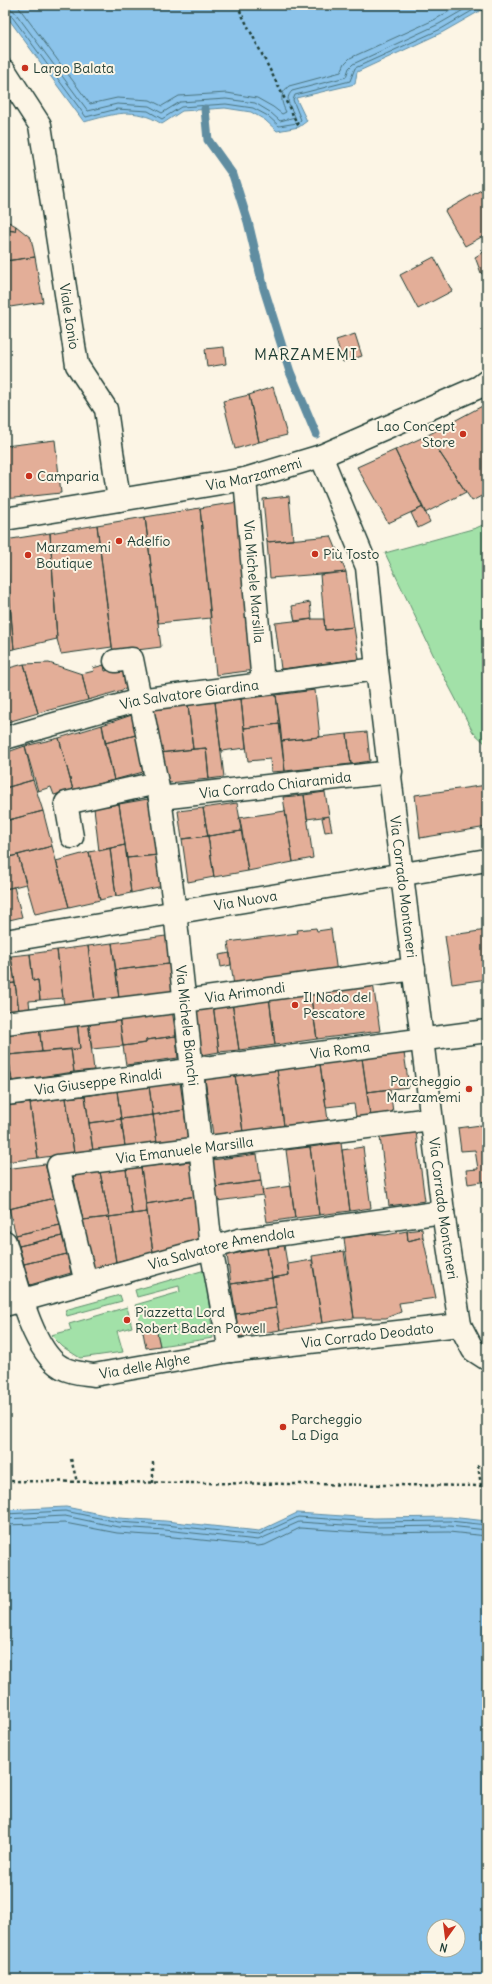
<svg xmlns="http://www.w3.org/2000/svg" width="492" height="1984" font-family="Delius,sans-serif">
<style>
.green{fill:#a2e1a8;stroke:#608f6e}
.water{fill:#8bc3ea;stroke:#608da1;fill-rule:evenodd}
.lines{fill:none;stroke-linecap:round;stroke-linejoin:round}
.shore{stroke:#4a737d;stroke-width:1}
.stream{stroke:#608da1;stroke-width:9}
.building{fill:#e3ae98;stroke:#1f3d34}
.street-casing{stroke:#1f3d34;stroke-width:25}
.path{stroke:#1f3d34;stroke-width:2.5;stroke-dasharray:3 3;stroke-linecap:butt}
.street{stroke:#fcf5e5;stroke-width:22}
.poi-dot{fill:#c8321e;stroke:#fcf5e5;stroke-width:1.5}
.labels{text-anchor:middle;stroke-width:4;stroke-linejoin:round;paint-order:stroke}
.poi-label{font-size:14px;fill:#1f3d34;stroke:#fcf5e5;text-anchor:start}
.street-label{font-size:14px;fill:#1f3d34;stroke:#fcf5e5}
.quarter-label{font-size:16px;letter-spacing:1px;fill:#1f3d34;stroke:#fcf5e5}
</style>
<rect width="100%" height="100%" fill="#fcf5e5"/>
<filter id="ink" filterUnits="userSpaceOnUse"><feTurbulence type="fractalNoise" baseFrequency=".025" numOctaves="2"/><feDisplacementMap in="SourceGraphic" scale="8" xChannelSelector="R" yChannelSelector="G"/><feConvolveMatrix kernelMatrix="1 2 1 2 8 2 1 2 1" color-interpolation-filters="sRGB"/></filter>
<g filter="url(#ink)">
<path class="green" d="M487 523V745L473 732 439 667 385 553 476 528Z
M205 1270 213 1338 160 1346 155 1324 142 1327 135 1305 180 1292 179 1286 137 1297 135 1290Z
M120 1295 122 1301 67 1316 65 1310Z
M127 1307 132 1327 117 1331 123 1352 80 1358 63 1347 51 1335 71 1330 69 1324Z"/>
<path class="water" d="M5 5H487V7L443 32 357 72 355 84 296 98 307 121 299 127 277 131 265 120 251 112 225 108 182 111 162 124C133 106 115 114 84 122L5 14Z
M66 1507 119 1518 165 1521 259 1531 297 1513 374 1518 450 1517 487 1521V1979H5V1510ZM434 1926H458V1950H434Z"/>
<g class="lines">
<path class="shore" d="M17 5 90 104 117 98 150 100 162 106 179 96 227 93 257 98 273 107 282 114 286 112C281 102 279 94 289 86L341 72 345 63 350 58 436 19 460 5
M5 7 14 11 88 111 117 104 149 106 162 113 180 102 226 99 255 103 270 112 280 121 295 117C292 108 283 100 292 91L346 77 349 68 353 64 439 24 472 5
M5 12 10 14 86 117 117 109 148 111 162 119 181 107 226 104 253 108 268 116 279 126 297 123 301 120 293 100 295 95 350 81 355 68 441 29 482 5
M5 1514 65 1511 118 1522 165 1525 258 1535 298 1517 374 1522 450 1521 487 1525
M5 1519 65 1516 118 1527 165 1530 258 1540 299 1522 374 1527 449 1526 487 1530
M5 1525 65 1523 117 1533 164 1536 258 1546 265 1545 300 1528 374 1533 449 1532 487 1536"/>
<path class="stream" d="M205 109 208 140 233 175 248 222 264 289 290 372 316 434"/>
</g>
<path class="building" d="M481 190 487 201V234L465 246 445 211Z
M5 220 16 226 15 231 5 230Z
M16 226 31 238 35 257 5 261V230L15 231Z
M487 250V277L481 273 475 257Z
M35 257 43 302 10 307 5 284V261Z
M434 257 452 291 418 309 400 275Z
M355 334 362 356 343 362 336 340Z
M224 347 226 364 207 367 205 349Z
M273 387 287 435 259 442 249 395Z
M249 395 259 442 235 449 223 401Z
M486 404 487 406V493L472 501 428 435Z
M428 435 466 492 425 513 395 450Z
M55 440 61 493 5 499V446Z
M395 450 423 507 388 523 357 467Z
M289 496 293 540 267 542 263 499Z
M238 502 255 670 216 675 200 508Z
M423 507 430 522 418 528 411 513Z
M200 508 211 618 158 623 145 517Z
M145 517 161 647 113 653 97 525Z
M97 525 112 647 61 654 57 639 50 533Z
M50 533 57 639 14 649 5 540Z
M331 536 346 572 270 578 267 542Z
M5 552 14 649 5 651Z
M346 572 354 627 325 630 320 575Z
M310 602 312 619 295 622 292 606Z
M312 619H324L325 630 354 627 359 659 281 669 275 623Z
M49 663 82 674 88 700 38 713 24 664Z
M24 664 38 713 8 722 5 711V669Z
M104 665 105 671 123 667 129 688 88 700 82 674 94 671 93 668Z
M315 690 320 737 281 741 276 695Z
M276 695 280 724 244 728 241 699Z
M241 699 246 748 221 751 215 702Z
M215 702 224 777 209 779 206 748 193 749 188 705Z
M188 705 193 749 159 753 152 709Z
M132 715 136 735 105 743 102 725Z
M280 724 285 771 271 772 270 759 248 761 244 728Z
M102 725 114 780 73 790 59 738Z
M367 732 370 761 351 764 347 734Z
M347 734 351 764 285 771 281 741Z
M136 735 143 772 114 780 105 743Z
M59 738 73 790 54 795 51 787 38 791 25 746Z
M25 746 33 780 5 788V753Z
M206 748 209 779 169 783 159 753Z
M33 780 43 811 5 821V788Z
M487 785V827L420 838 415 795Z
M325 792 329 816 307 819 304 795Z
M304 795 313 858 293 862 283 797Z
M148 799 158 855 127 858 119 804Z
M237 803 242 831 208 836 203 808Z
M119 804 125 845 99 851 94 808Z
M203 808 208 836 182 839 178 811Z
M43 811 52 846 5 858V821Z
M285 811 293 862 248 871 239 818Z
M329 816 332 831 325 832 322 818Z
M242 831 248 871 214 877 208 836Z
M208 836 214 877 188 882 182 839Z
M125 845 131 893 116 896 110 848Z
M52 846 69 907 35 914 18 855Z
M110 848 116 896 100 900 89 852Z
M89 852 100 900 69 907 56 861Z
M18 855 26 884 5 889V858Z
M158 855 163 886 131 893 127 858Z
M14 887 22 917 5 921V889Z
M316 928 317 931 331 929 337 973 234 986 228 942 298 933 297 930Z
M487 930V979L452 984 445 936Z
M166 936 169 964 116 970 112 943Z
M112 943 119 999 95 1002 88 946Z
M88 946 95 1002 64 1006 57 950Z
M57 950 63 998 40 1000 38 980 33 981 30 954Z
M230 953 231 965 221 967 219 955Z
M30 954 33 981 38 980 40 1000 29 1001 30 1010 19 1011 11 956Z
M11 956 15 983 5 984V957Z
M169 964 173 993 119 999 116 970Z
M15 983 19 1011 5 1013V984Z
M373 983 380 1031 317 1039 310 991Z
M310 991 317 1039 275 1045 269 997Z
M269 997 275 1045 239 1050 232 1002Z
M232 1002 239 1050 219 1052 213 1004Z
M213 1004 219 1052 202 1055 196 1007Z
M172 1010 176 1036 146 1040V1043L123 1046 119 1016Z
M119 1016 123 1046 92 1049 88 1020Z
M88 1020 94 1070 74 1072 71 1049H80L77 1021Z
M77 1021 80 1049 42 1052 39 1026Z
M39 1026 42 1052 8 1055 5 1030Z
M176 1036 178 1058 126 1065 123 1046 146 1043V1040Z
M71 1049 74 1072 12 1081 8 1055Z
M404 1053 409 1087 367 1092 362 1058Z
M5 1055H8L12 1081 5 1082Z
M362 1058 370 1115 356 1117 354 1104 326 1107 320 1064Z
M320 1064 328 1120 284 1126 277 1069Z
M277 1069 284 1126 243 1132 235 1075Z
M235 1075 243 1132 213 1135 205 1079Z
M180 1082 184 1110 153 1115 149 1086Z
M149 1086 153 1115 121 1119 117 1091Z
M390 1089 393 1112 370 1115 367 1092Z
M117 1091 121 1119 89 1123 85 1096Z
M85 1096 93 1151 74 1153 66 1098Z
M66 1098 74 1153 38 1158 30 1103Z
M30 1103 38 1158 5 1162V1106Z
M184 1110 188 1138 157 1142 153 1115Z
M153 1115 157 1142 125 1146 121 1119Z
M121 1119 125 1146 93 1151 89 1123Z
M481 1125 487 1166V1181L468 1184 466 1170 478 1169 475 1150 461 1151 458 1128Z
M416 1132 425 1201 389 1206 380 1137Z
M341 1143 350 1211 319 1215 310 1147Z
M310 1147 319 1215 295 1218 286 1150Z
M363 1147 371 1208 350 1211 342 1150Z
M257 1154 261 1181 215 1187 212 1160Z
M191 1162 196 1196 146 1204 141 1167Z
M45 1164 54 1198 9 1209 5 1196V1169Z
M141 1167 147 1212 132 1214 126 1169Z
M126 1169 132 1214 109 1217 100 1172Z
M100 1172 109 1217 83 1220 73 1175Z
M261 1181 263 1195 217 1201 215 1187Z
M291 1186 295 1218 267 1222 262 1190Z
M196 1196 202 1239 153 1252 146 1204Z
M54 1198 60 1225 16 1235 9 1209Z
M147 1212 153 1252 116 1262 109 1217Z
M109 1217 116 1262 93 1268 83 1220Z
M483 1220H487V1256Z
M60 1225 62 1236 19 1246 16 1235Z
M422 1229 423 1237 408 1241 407 1231Z
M407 1231 408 1241 423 1237 436 1298 399 1303 401 1312 386 1318H354L344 1238 370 1234 386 1235Z
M62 1236 67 1254 24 1264 19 1246Z
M284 1245 289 1275 272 1278 267 1248Z
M267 1248 272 1278 231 1284 227 1255Z
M344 1251 354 1318 322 1323 312 1256Z
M67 1254 71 1273 30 1285 24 1264Z
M312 1260 322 1323 280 1330 272 1278 289 1275 288 1264Z
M272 1278 276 1308 236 1314 231 1284Z
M276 1308 280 1330 239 1337 236 1314Z
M155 1324 160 1346 146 1348 142 1327Z"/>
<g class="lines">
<g class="street-casing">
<g id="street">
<path id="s1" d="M5 71 40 125 77 365 106 409 119 500"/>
<path id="s2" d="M321 456 367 567 377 669 443 1212 460 1325 473 1350 487 1359"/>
<path id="s3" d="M245 479 263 684"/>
<path id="s4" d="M5 519 245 479 321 456 479 387 487 381"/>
<path id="s5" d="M115 661 132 659 160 798 175 912 211 1248 230 1351"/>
<path id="s6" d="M5 738 139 700 377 669"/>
<path id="s7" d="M160 798 391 772"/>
<path d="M72 837 66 803 157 783"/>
<path id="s8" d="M5 941 487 860"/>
<path id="s9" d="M5 1023 184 1001 414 969"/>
<path id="s10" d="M5 1094 487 1031"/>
<path id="s11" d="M5 1242C15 1275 31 1350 61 1367 71 1373 82 1373 94 1375L230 1351 460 1325"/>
<path id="s12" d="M86 1283 58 1166 431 1119"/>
<path id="s13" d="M5 1305 239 1240 443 1212"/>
</g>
</g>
<path class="path" d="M237 5 299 127
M71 1459 77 1482
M478 1465 481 1486
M5 1481 487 1486
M153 1483V1460"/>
<use href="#street" class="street"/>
</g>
</g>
<g class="poi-dot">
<circle cx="25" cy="68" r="4"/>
<circle cx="463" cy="434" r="4"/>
<circle cx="29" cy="476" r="4"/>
<circle cx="119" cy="541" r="4"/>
<circle cx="315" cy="554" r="4"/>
<circle cx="28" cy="555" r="4"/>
<circle cx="295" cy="1005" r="4"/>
<circle cx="469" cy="1089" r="4"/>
<circle cx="127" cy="1320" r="4"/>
<circle cx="283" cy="1427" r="4"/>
</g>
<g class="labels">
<g class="poi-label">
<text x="33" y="73">Largo Balata</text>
<text x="455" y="431" text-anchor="end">Lao Concept<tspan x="455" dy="16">Store</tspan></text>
<text x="37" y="481">Camparia</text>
<text x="127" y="546">Adelfio</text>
<text x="36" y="552">Marzamemi<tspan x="36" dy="16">Boutique</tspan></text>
<text x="323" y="559">Più Tosto</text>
<text x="303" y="1002">Il Nodo del<tspan x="303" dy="16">Pescatore</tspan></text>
<text x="461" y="1086" text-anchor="end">Parcheggio<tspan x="461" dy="16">Marzamemi</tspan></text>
<text x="135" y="1317">Piazzetta Lord<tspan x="135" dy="16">Robert Baden Powell</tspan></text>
<text x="291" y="1424">Parcheggio<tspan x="291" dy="16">La Diga</tspan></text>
</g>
<g class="street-label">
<text dy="5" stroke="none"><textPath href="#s1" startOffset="258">Viale Ionio</textPath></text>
<text dy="5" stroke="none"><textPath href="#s4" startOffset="253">Via Marzamemi</textPath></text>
<text dy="5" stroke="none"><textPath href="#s3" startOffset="103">Via Michele Marsilla</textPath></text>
<text dy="5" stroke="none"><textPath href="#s6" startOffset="190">Via Salvatore Giardina</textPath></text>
<text dy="5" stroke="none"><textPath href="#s7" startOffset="116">Via Corrado Chiaramida</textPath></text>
<text dy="5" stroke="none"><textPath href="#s2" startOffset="442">Via Corrado Montoneri</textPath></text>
<text dy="5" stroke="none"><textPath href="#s8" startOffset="244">Via Nuova</textPath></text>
<text dy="5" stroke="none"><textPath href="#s9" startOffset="242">Via Arimondi</textPath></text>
<text dy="5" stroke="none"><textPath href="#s5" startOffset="388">Via Michele Bianchi</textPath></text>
<text dy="5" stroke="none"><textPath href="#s10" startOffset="338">Via Roma</textPath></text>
<text dy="5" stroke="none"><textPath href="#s10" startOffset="94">Via Giuseppe Rinaldi</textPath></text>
<text dy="5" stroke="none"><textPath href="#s12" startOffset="248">Via Emanuele Marsilla</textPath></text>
<text dy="5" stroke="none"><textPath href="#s2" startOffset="766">Via Corrado Montoneri</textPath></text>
<text dy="5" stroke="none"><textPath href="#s13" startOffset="224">Via Salvatore Amendola</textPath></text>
<text dy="5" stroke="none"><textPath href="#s11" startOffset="450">Via Corrado Deodato</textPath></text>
<text dy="5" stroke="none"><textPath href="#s11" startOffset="225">Via delle Alghe</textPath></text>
</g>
<g class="quarter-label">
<text x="306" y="360">MARZAMEMI</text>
</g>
</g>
<rect width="492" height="1984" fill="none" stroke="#fcf5e5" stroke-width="20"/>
<rect x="10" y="10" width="472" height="1964" fill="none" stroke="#1f3d34" stroke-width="1.5" filter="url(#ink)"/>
<g transform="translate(446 1938) rotate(194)"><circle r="19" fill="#fcf5e5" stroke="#a4ab9e"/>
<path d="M0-3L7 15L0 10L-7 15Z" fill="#c8321e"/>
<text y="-6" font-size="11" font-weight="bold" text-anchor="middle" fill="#1f3d34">N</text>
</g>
</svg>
